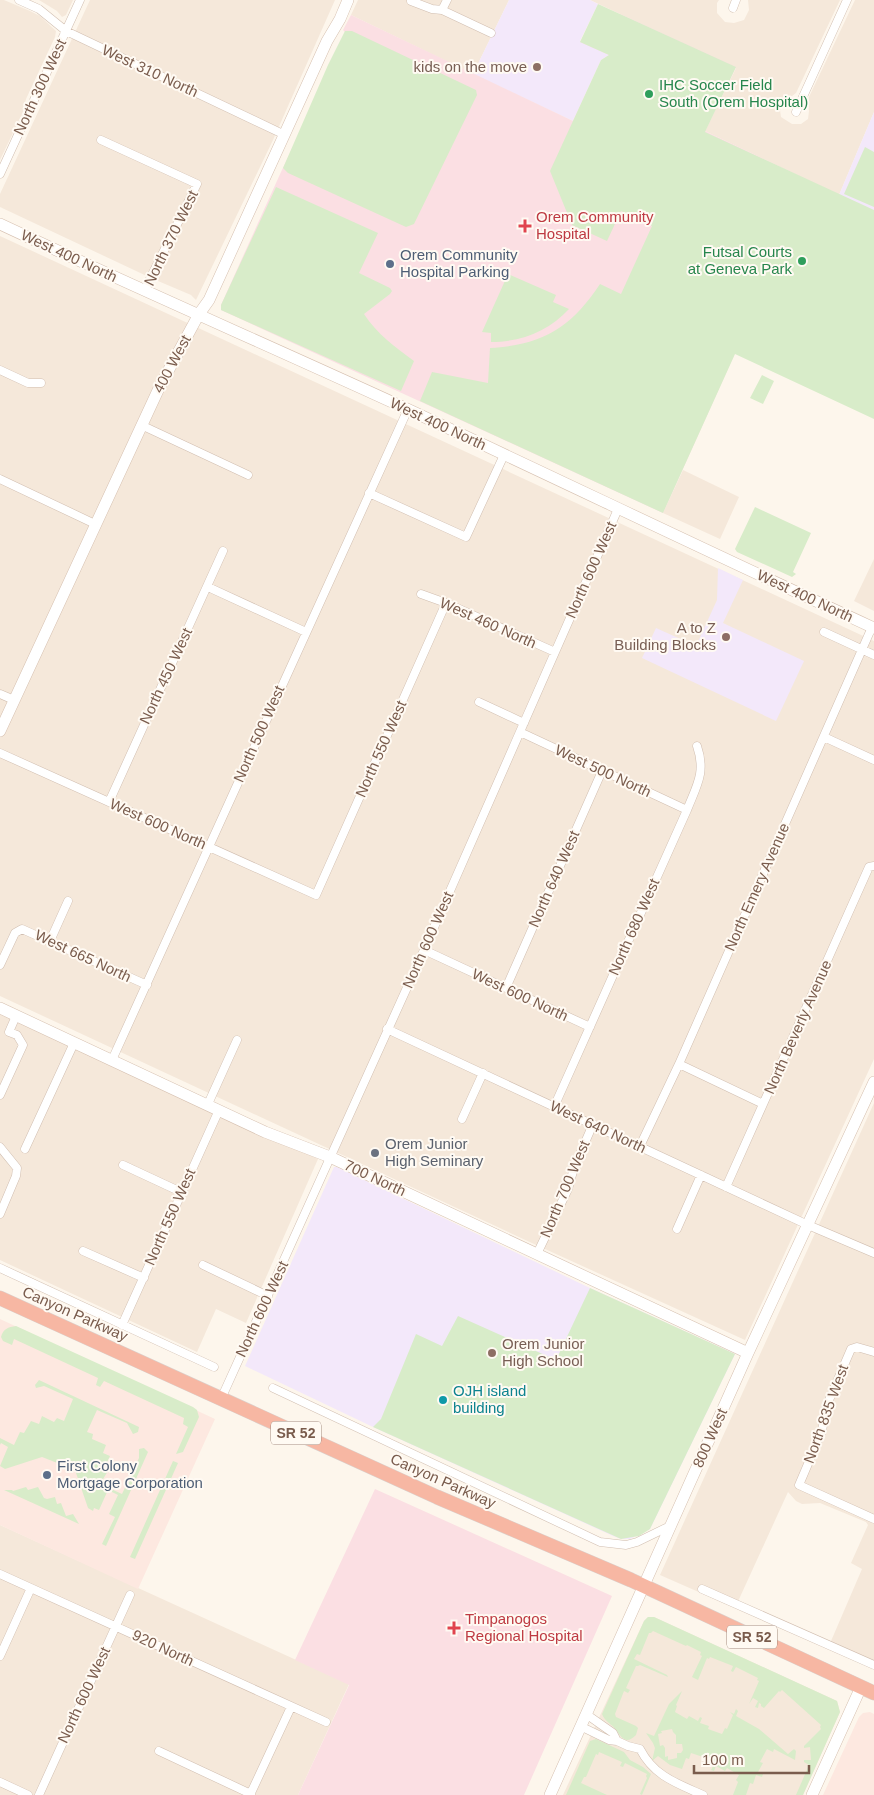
<svg xmlns="http://www.w3.org/2000/svg" width="874" height="1795" font-family="Arial,sans-serif">
<style>
.residential{fill:#f5e8da}
.commercial{fill:#fde8e0}
.education{fill:#f3e8fa}
.medical{fill:#fbdfe3}
.green{fill:#d8ecc9;fill-rule:evenodd}
.lines{fill:none;stroke-linecap:round;stroke-linejoin:round}
.street-casing{stroke:#d1beb0;stroke-width:9}
.secondary-casing{stroke:#d6c0b0;stroke-width:12}
.highway-casing{stroke:#dad1cd;stroke-width:15}
.street{stroke:#fff;stroke-width:8}
.secondary{stroke:#fff;stroke-width:11}
.highway{stroke:#f7b7a3;stroke-width:14}
.education-dot{fill:#8d6e63;stroke:#fffaf3;stroke-width:2}
.leisure-dot{fill:#2e9e5b;stroke:#fffaf3;stroke-width:2}
.health-dot{fill:#e0444e;stroke:#fffaf3;stroke-width:2}
.service-dot{fill:#5c6f8a;stroke:#fffaf3;stroke-width:2}
.worship-dot{fill:#6b7280;stroke:#fffaf3;stroke-width:2}
.culture-dot{fill:#0f9aa8;stroke:#fffaf3;stroke-width:2}
.labels{text-anchor:middle;stroke-width:4;stroke-linejoin:round;paint-order:stroke}
.shield{fill:#fffaf3;stroke:#a28b7f;stroke-width:1}
.shield-label{font-size:14px;font-weight:bold;fill:#7a5c4d}
.education-label{font-size:15px;fill:#785e54;stroke:#fffaf3;text-anchor:end}
.street-label{font-size:15px;fill:#7a5c4d;stroke:#fffaf3}
.leisure-label{font-size:15px;fill:#27864d;stroke:#fffaf3;text-anchor:start}
.health-label{font-size:15px;fill:#be3a42;stroke:#fffaf3;text-anchor:start}
.service-label{font-size:15px;fill:#4e5e75;stroke:#fffaf3;text-anchor:start}
.worship-label{font-size:15px;fill:#5b616d;stroke:#fffaf3;text-anchor:start}
.culture-label{font-size:15px;fill:#0d838f;stroke:#fffaf3;text-anchor:start}
</style>
<rect width="100%" height="100%" fill="#fdf6ec"/>
<path class="residential" d="M0 0H4L30 11 40 16 56 31 55 37 26 99 23 112 0 160Z
M39 0H73L66 15 62 17 57 11Z
M90 0H335L273 140 196 300 191 295 151 278 0 207V194Z
M358 0H509L473 74 351 15Z
M590 0H719L717 3V13L725 22 734 23 744 20 749 10 748 0H840L796 93 784 102 780 110 781 117 792 124H801L808 119 809 111 808 99 855 0H874V112L839 195 705 131 736 68Z
M0 236 874 641V1059L745 1340 534 1244 0 996Z
M683 470 739 497 720 539 663 513Z
M874 559V611L854 601Z
M0 1014 318 1159 246 1323 216 1309 197 1352 0 1260Z
M874 1103V1663L828 1648 862 1569 851 1563 868 1525 866 1522 820 1503 802 1504 796 1501 788 1492 735 1608 660 1575Z
M0 1525 349 1684 298 1795H0Z
M648 1617H654L837 1701 840 1712 803 1795H563L644 1621Z"/>
<path class="commercial" d="M0 1319 215 1419 138 1589 0 1525Z
M870 1712 874 1714V1795H823L859 1717 863 1713Z"/>
<path class="education" d="M509 0H590L598 4 580 41 609 55 601 60 573 121 473 74Z
M874 112V211L839 195Z
M718 568 743 580 723 623 804 661 776 721 642 658 656 628 696 646 717 600Z
M334 1167H337L590 1288 735 1354 650 1529 630 1539H621L613 1536 373 1427 245 1366Z"/>
<path class="medical" d="M620 14 736 67 705 131 812 182 663 513 221 310V305L281 172 337 55 346 33 343 30 351 15 573 121 602 60 609 55 580 42Z
M375 1489 612 1596 524 1795H298L349 1685 295 1660Z"/>
<path class="green" d="M598 4 736 67 705 132 874 210V419L735 354 663 513 420 401 432 372 488 383 490 348C542 345 571 328 600 284L621 294 652 226 621 211 607 241 572 225 550 171 601 60 609 55 580 42Z
M345 31H352L476 90 477 95 414 224 406 227 288 173 283 168 328 65Z
M865 147 874 152V207L844 194Z
M276 187 378 233 359 273 390 288 392 291 390 294 364 314C377 334 395 347 414 361L401 391 221 310V305Z
M508 274 556 295 553 302 569 309C549 331 521 342 491 342V333L482 332Z
M762 375 774 381 763 404 750 398Z
M755 507 811 533 793 572 796 574 792 577 737 552 735 549Z
M590 1288 735 1354 650 1529 639 1536 621 1539 373 1427 381 1419 416 1334 442 1346 458 1316 556 1360Z
M16 1326 193 1407 197 1410 199 1417 183 1452 176 1454 188 1427 183 1424 184 1418 104 1381 100 1387 96 1385 98 1378 14 1339 12 1345 3 1341 1 1337C3 1329 8 1327 16 1326Z
M39 1380 139 1427 138 1432 133 1434 127 1423 97 1410 87 1432 93 1434 92 1439 106 1445 103 1453 110 1456 104 1469 108 1471 100 1484 122 1494 139 1458V1449L144 1448 148 1452 106 1546 102 1544 115 1517 109 1514 118 1495 108 1490 99 1510 94 1508 93 1511 88 1508 75 1470 42 1457 5 1469 0 1466 8 1447 1 1443 0 1445V1438L14 1445 20 1432 24 1433 31 1421 39 1424 42 1416 54 1422 57 1418 64 1421 73 1399 44 1386 36 1388 35 1385Z
M173 1461 178 1463 135 1559 130 1557Z
M26 1487 28 1490 38 1487 44 1498 47 1499 55 1497 57 1504 61 1503 66 1516 73 1514 79 1524 4 1490H12L13 1491Z
M648 1617H654L837 1701 840 1712 803 1795H796L809 1765 804 1762V1760H811L810 1747 804 1748V1746L821 1729 820 1727 821 1725 782 1690 780 1692 779 1691 764 1708 761 1706V1704L759 1703 758 1708 755 1707 758 1701 753 1698 749 1704 759 1681 757 1680 758 1678 736 1667 733 1672 731 1671 733 1666 710 1657 709 1659 707 1658 698 1680 692 1677 702 1656 700 1655 701 1652 687 1645 686 1646 653 1631 651 1633H649L640 1655 637 1654 634 1659 667 1675 668 1677 640 1665 638 1666H636L626 1688 630 1690 628 1693 624 1691 615 1714 616 1717 636 1726 638 1728 636 1735C626 1745 622 1738 616 1730 612 1724 605 1722 602 1714L644 1621Z
M682 1691 676 1705 677 1706 675 1712 687 1719 689 1716 698 1721 700 1717 702 1718 700 1723 709 1726 708 1729 722 1734 725 1728 727 1729 733 1715 730 1712 734 1714 736 1709 738 1711 736 1716 759 1729 788 1754 794 1749 796 1751 795 1760 774 1749 773 1752 767 1749 760 1762 763 1763 758 1772 763 1774 762 1777 756 1775 753 1784 750 1783 746 1795H733L738 1782 736 1780 739 1775 727 1768 725 1771 716 1766 714 1771 711 1770 714 1764 705 1761 706 1758 691 1753 689 1759 686 1758 682 1769 670 1765 658 1756 652 1761 655 1748 653 1743 646 1733 654 1736 669 1704ZM672 1729 673 1732 676 1735V1744H682L683 1750 681 1753H677V1758L668 1760V1756L665 1757V1748L663 1745 660 1746 658 1734 662 1733 661 1731Z
M596 1739 624 1752 630 1760 643 1767 651 1774 642 1795 640 1794 647 1778 646 1776 647 1774 625 1763 623 1767 620 1766 622 1762 599 1752 598 1755 596 1754 586 1777H584L581 1783 607 1795H566L590 1741Z"/>
<g class="lines">
<g class="street-casing">
<path id="street" d="M19 0 39 9 66 31 285 135
M411 1 432 9 442 10 491 33
M733 8 736 0
M442 10 447 0
M796 112 847 0
M101 140 197 184 144 291
M0 174 80 0
M0 370 28 383H41
M141 425 248 475
M0 479 95 524
M369 493 466 537 504 455
M208 587 306 632
M421 594 446 603 555 652
M824 632 874 655
M0 694 14 700
M479 702 524 723
M520 732 687 810
M824 737 874 760
M0 753 316 895 446 603
M109 802 223 551
M50 941 68 901
M424 950 590 1027
M0 965 15 933 22 929 147 985
M506 988 602 771
M387 1029 808 1225 874 1253
M112 1060 408 409
M679 1064 763 1104
M0 1095 23 1045 17 1035 9 1032 16 1016
M208 1104 237 1040
M554 1107 687 810C697 785 706 772 697 746
M462 1119 483 1073
M640 1146 679 1064 872 627
M0 1147 17 1168 16 1176 0 1214
M25 1149 74 1043
M123 1165 181 1192
M726 1187 869 867 874 866
M677 1229 701 1175
M83 1251 144 1278
M537 1254 568 1189 574 1168 593 1124
M203 1265 268 1296
M0 1268 214 1367
M122 1325 219 1110
M874 1352 857 1347 851 1349 826 1407 822 1431 799 1485 874 1519
M273 1388 600 1542 626 1545 637 1542 670 1526
M221 1399 424 950 618 509
M0 1574 326 1722
M702 1589 874 1665
M0 1656 31 1588
M586 1714 613 1733 617 1741 628 1746 640 1749C654 1776 676 1783 703 1795
M580 1726 609 1740 617 1741
M159 1751 251 1794
M0 1782 28 1795
M39 1795 130 1595
M250 1795 291 1707"/>
</g>
<g class="secondary-casing">
<path id="secondary" d="M0 224C134 287 270 346 405 408 562 481 717 556 874 628
M0 731 160 386 199 314 209 300 327 41 340 19 348 0
M0 1008 265 1132 330 1157 748 1353
M550 1795 748 1353 874 1082
M812 1795 861 1687"/>
</g>
<g class="highway-casing">
<path id="highway" d="M0 1298 437 1497 631 1580 874 1693"/>
</g>
<use href="#street" class="street"/>
<use href="#secondary" class="secondary"/>
<use href="#highway" class="highway"/>
</g>
<g class="education-dot">
<circle cx="537" cy="67" r="5"/>
<circle cx="726" cy="637" r="5"/>
<circle cx="492" cy="1353" r="5"/>
</g>
<g class="leisure-dot">
<circle cx="649" cy="94" r="5"/>
<circle cx="802" cy="261" r="5"/>
</g>
<g class="health-dot">
<path d="M522.5 218.5h5v5h5v5h-5v5h-5v-5h-5v-5h5z"/>
<path d="M451.5 1620.5h5v5h5v5h-5v5h-5v-5h-5v-5h5z"/>
</g>
<g class="service-dot">
<circle cx="390" cy="264" r="5"/>
<circle cx="47" cy="1475" r="5"/>
</g>
<circle class="worship-dot" cx="375" cy="1153" r="5"/>
<circle class="culture-dot" cx="443" cy="1400" r="5"/>
<g class="labels">
<g class="shield">
<rect x="271" y="1421.5" width="50" height="23" rx="4"/>
<rect x="727" y="1625.5" width="50" height="23" rx="4"/>
</g>
<g class="shield-label">
<text x="296" y="1438">SR 52</text>
<text x="752" y="1642">SR 52</text>
</g>
<g class="education-label">
<text x="527" y="72">kids on the move</text>
<text x="716" y="633">A to Z<tspan x="716" dy="17">Building Blocks</tspan></text>
<text x="502" y="1349" text-anchor="start">Orem Junior<tspan x="502" dy="17">High School</tspan></text>
</g>
<g class="street-label">
<text transform="translate(150 71) rotate(25)" y="5">West 310 North</text>
<text transform="translate(40 87) rotate(-65)" y="5">North 300 West</text>
<text transform="translate(171 238) rotate(-64)" y="5">North 370 West</text>
<text transform="translate(69 256) rotate(25)" y="5">West 400 North</text>
<text transform="translate(172 364) rotate(-62)" y="5">400 West</text>
<text transform="translate(438 424) rotate(25)" y="5">West 400 North</text>
<text transform="translate(591 570) rotate(-66)" y="5">North 600 West</text>
<text transform="translate(805 596) rotate(25)" y="5">West 400 North</text>
<text transform="translate(488 623) rotate(24)" y="5">West 460 North</text>
<text transform="translate(166 676) rotate(-65)" y="5">North 450 West</text>
<text transform="translate(259 734) rotate(-66)" y="5">North 500 West</text>
<text transform="translate(381 749) rotate(-66)" y="5">North 550 West</text>
<text transform="translate(603 771) rotate(25)" y="5">West 500 North</text>
<text transform="translate(158 824) rotate(24)" y="5">West 600 North</text>
<text transform="translate(554 879) rotate(-66)" y="5">North 640 West</text>
<text transform="translate(757 887) rotate(-66)" y="5">North Emery Avenue</text>
<text transform="translate(634 927) rotate(-66)" y="5">North 680 West</text>
<text transform="translate(428 940) rotate(-66)" y="5">North 600 West</text>
<text transform="translate(83 956) rotate(25)" y="5">West 665 North</text>
<text transform="translate(520 995) rotate(25)" y="5">West 600 North</text>
<text transform="translate(798 1027) rotate(-66)" y="5">North Beverly Avenue</text>
<text transform="translate(598 1127) rotate(25)" y="5">West 640 North</text>
<text transform="translate(375 1178) rotate(25)" y="5">700 North</text>
<text transform="translate(565 1189) rotate(-67)" y="5">North 700 West</text>
<text transform="translate(170 1217) rotate(-66)" y="5">North 550 West</text>
<text transform="translate(262 1309) rotate(-65)" y="5">North 600 West</text>
<text transform="translate(75 1314) rotate(24)" y="5">Canyon Parkway</text>
<text transform="translate(826 1414) rotate(-70)" y="5">North 835 West</text>
<text transform="translate(710 1438) rotate(-66)" y="5">800 West</text>
<text transform="translate(443 1481) rotate(24)" y="5">Canyon Parkway</text>
<text transform="translate(163 1648) rotate(25)" y="5">920 North</text>
<text transform="translate(84 1695) rotate(-65)" y="5">North 600 West</text>
</g>
<g class="leisure-label">
<text x="659" y="90">IHC Soccer Field<tspan x="659" dy="17">South (Orem Hospital)</tspan></text>
<text x="792" y="257" text-anchor="end">Futsal Courts<tspan x="792" dy="17">at Geneva Park</tspan></text>
</g>
<g class="health-label">
<text x="536" y="222">Orem Community<tspan x="536" dy="17">Hospital</tspan></text>
<text x="465" y="1624">Timpanogos<tspan x="465" dy="17">Regional Hospital</tspan></text>
</g>
<g class="service-label">
<text x="400" y="260">Orem Community<tspan x="400" dy="17">Hospital Parking</tspan></text>
<text x="57" y="1471">First Colony<tspan x="57" dy="17">Mortgage Corporation</tspan></text>
</g>
<g class="worship-label">
<text x="385" y="1149">Orem Junior<tspan x="385" dy="17">High Seminary</tspan></text>
</g>
<g class="culture-label">
<text x="453" y="1396">OJH island<tspan x="453" dy="17">building</tspan></text>
</g>
</g>
<path d="M694 1765v8h115v-8" fill="none" stroke="#7a5c4d" stroke-width="2.5"/>
<text x="702" y="1765" font-size="15" fill="#7a5c4d" stroke="#fffaf3" stroke-width="4" paint-order="stroke">100 m</text>
</svg>
